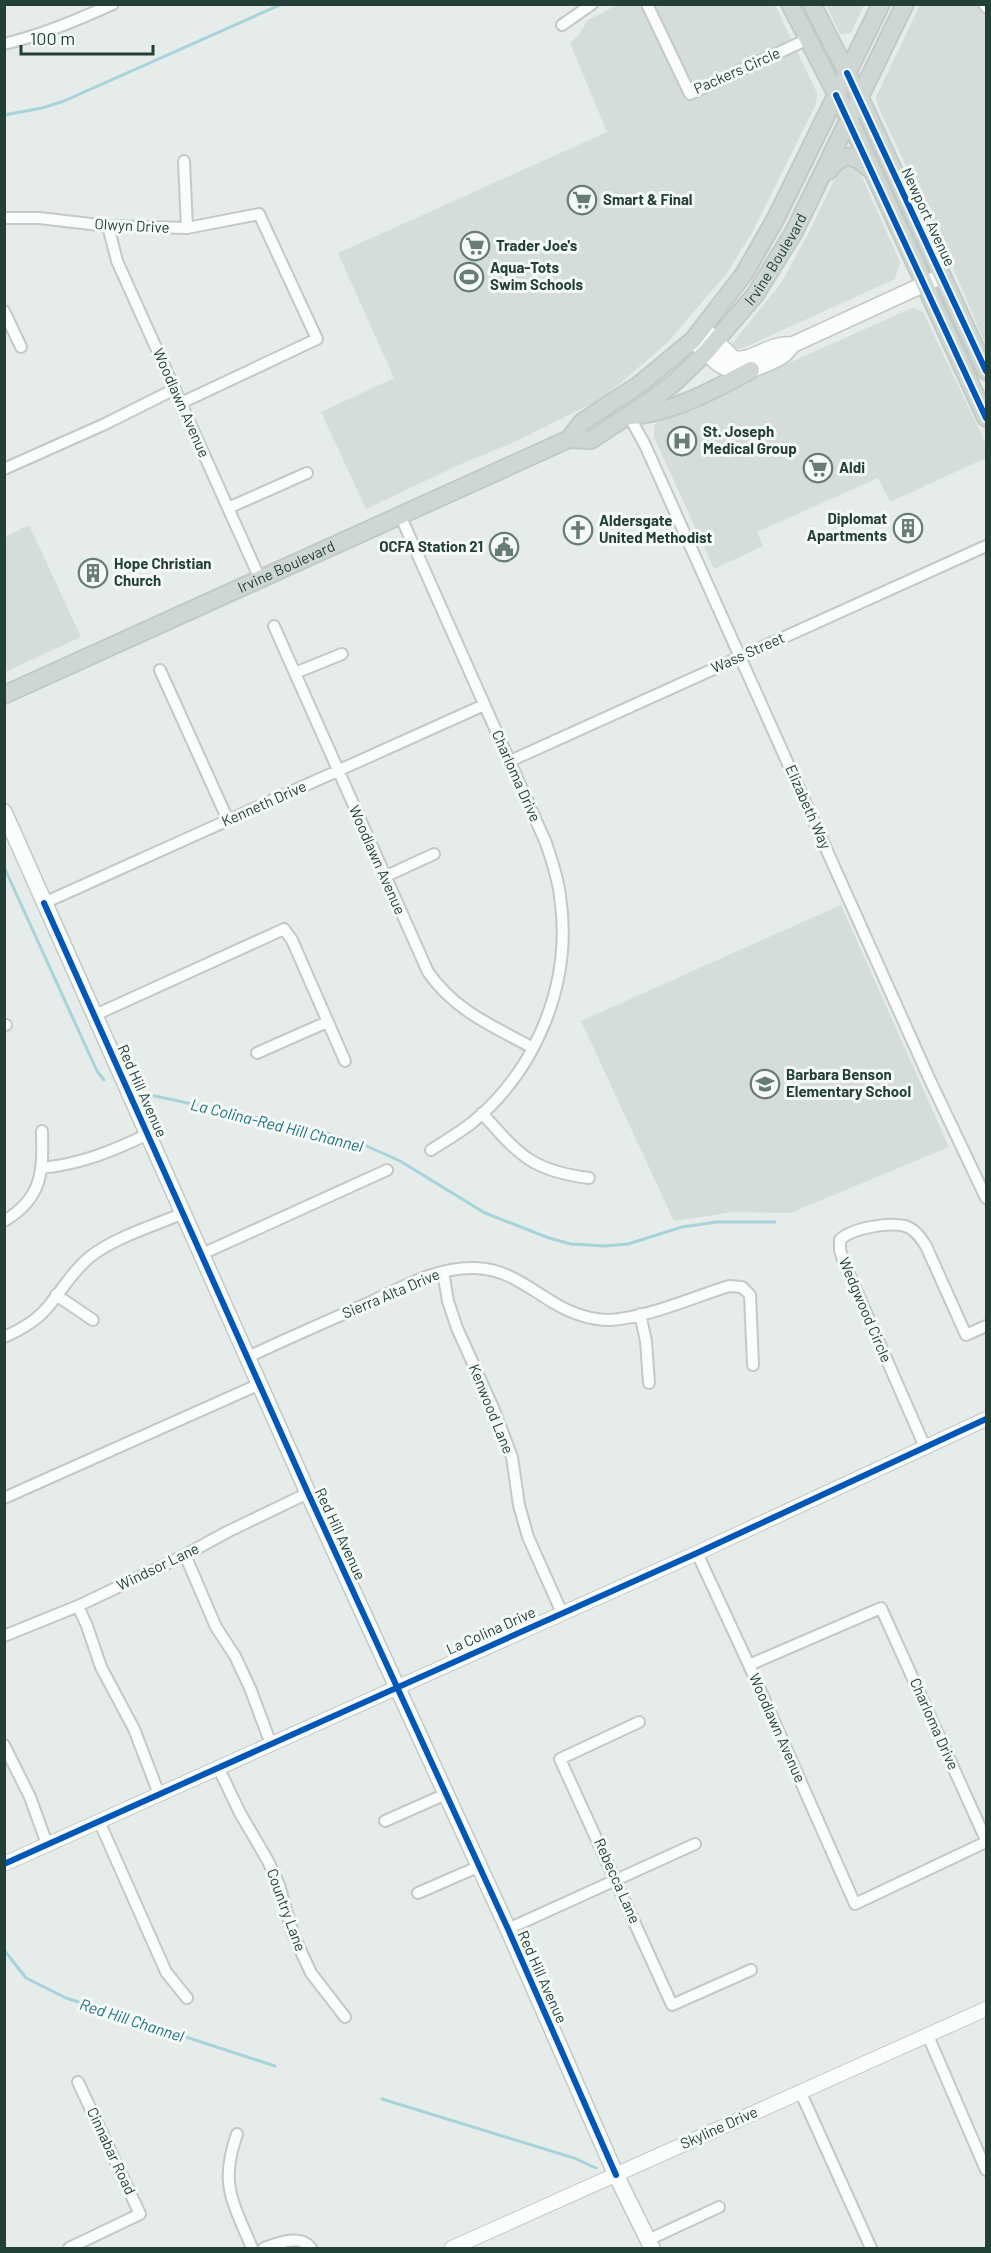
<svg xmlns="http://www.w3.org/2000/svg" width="991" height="2253" font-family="Barlow,sans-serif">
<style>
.built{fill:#d4ddd9}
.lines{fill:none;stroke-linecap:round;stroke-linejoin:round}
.stream{stroke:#a6d4da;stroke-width:3}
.minor-casing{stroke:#c3c9c6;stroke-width:14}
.tertiary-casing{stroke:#c3c9c6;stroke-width:16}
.secondary-casing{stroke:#c2c9c6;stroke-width:18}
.primary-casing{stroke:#c2cac8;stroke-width:20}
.minor{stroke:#fbfcfc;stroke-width:10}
.tertiary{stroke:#fbfcfc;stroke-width:14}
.secondary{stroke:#fbfcfc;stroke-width:15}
.primary{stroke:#cfd7d5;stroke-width:16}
.cycleway-casing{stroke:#f5faf8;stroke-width:10}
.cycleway{stroke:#0057b8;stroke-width:6}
.labels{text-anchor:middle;stroke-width:6;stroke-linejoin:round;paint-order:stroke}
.street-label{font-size:15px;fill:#234038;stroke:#f5faf8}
.poi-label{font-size:15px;font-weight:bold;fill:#234038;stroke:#f5faf8;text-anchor:start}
.water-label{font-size:16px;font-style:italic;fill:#1a6e7f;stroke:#f5faf8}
</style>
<rect width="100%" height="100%" fill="#e6ece9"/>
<path class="built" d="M617 5H775L817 93 816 104 754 229 727 273 668 342 603 398 519 440 461 464 366 509 321 412 394 378 338 253 607 132 570 43 578 36 588 20Z
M826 5H864L851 33 840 34Z
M920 5H986V346L951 263 878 106 876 97Z
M856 164 900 262 895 279 748 346 739 349 734 347 732 344 782 282 809 232 841 166Z
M912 308 923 312 986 444V458L890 502 878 478 757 532 763 546 714 569 654 437V426L657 422 699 403Z
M29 525 81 637 5 672V537Z
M841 905 949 1147 790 1213 733 1212 674 1221 581 1021Z"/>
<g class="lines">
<path class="stream" d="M4 115 42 108 64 101 282 4
M4 867 97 1071 104 1080
M150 1095 320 1131 360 1143 400 1161 485 1213 549 1238 571 1244 605 1246 628 1244 682 1227 717 1222H775
M4 1950 26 1978 66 1998 275 2066
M382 2099 574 2158 596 2168"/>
<g class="minor-casing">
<path id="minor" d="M647 4 690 94 808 39
M984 4 986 7
M562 25 592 4
M4 44C42 35 77 20 113 4
M184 161 187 228
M4 218H39L108 226 187 228 259 214 317 339 181 403
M108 226 117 261 260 579
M4 311 21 347
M629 416 645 445 929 1078 986 1198
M4 469 105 424 175 389
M228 508 307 473
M400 515 546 843C552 861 558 878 560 896 573 980 538 1068 473 1122 459 1133 445 1141 431 1150
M274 626 428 972C455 1011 493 1026 533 1048
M160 670 228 820
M295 673 342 654
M510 761 986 546
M384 877 434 854
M44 903 484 705
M95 1015 284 929 292 940 345 1061
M4 1025H6
M257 1053 327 1022
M482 1113C519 1155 532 1171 589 1178
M42 1168C81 1164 113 1151 148 1134
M4 1221C43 1198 43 1171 42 1131
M202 1254 387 1170
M443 1272 448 1301 457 1328 494 1410 512 1457 519 1505 528 1537 562 1613
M56 1295 93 1320
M640 1314 646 1341 649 1383
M4 1337C20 1330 35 1322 46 1309 62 1291 72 1271 91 1256 116 1237 155 1225 184 1213
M248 1357C286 1339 325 1322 364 1305 399 1289 437 1266 476 1268 507 1269 529 1288 554 1303 571 1313 590 1320 610 1320 646 1318 694 1297 729 1286L742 1287 750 1295 753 1365
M925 1447 843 1260 840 1250V1240C851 1228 889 1222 905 1226 915 1229 921 1238 926 1246L966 1335 986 1326
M4 1498 260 1384
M697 1553 749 1665 855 1904 986 1842
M185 1555 216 1627 235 1656 250 1688 271 1744
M78 1606 87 1626 101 1667 134 1729 159 1794
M4 1636 78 1606 185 1555 227 1532 308 1493
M749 1665 881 1608 986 1840
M639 1722 560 1759 672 2005 751 1970
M4 1745 30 1797 47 1844
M218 1767 240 1813 268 1861 279 1885 293 1934 311 1973 345 2017
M99 1821 166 1972 187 1998
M385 1821 446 1794
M418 1893 480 1866
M508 1929 695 1844
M928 2036 986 2170
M800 2091 871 2248
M237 2134C219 2185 233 2202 252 2248
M648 2240 719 2207
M69 2248 140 2214 78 2082
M264 2248C278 2243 301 2234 311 2248"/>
</g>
<g class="tertiary-casing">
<path id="tertiary" d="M4 1864 697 1553 986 1419
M452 2248 986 2009"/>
</g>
<g class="secondary-casing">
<path id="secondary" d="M703 328 733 358C750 364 770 342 792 345L942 276
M693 340C720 365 728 381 766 364 778 359 786 355 792 345
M4 812 308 1493 508 1929 616 2175 652 2248"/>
</g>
<g class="primary-casing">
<g id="primary">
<path d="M790 4 849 119 986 418"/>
<path d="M812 4 860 98 986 371"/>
<path d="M828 171C844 152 851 153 870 169"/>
<path d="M630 416C672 413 714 390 751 370"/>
<path d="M569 439 582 422 640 384 693 340 744 274 776 218 881 4"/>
<path id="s1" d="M4 695 569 439 591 440 650 401 676 381 706 352 755 295 794 232 905 4"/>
</g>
</g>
<use href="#minor" class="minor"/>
<use href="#tertiary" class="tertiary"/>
<use href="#secondary" class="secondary"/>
<use href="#primary" class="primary"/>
<g class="cycleway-casing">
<path id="cycleway" d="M847 73 986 371
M836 95 986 418
M44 903 308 1493 508 1929 616 2175
M4 1864 697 1553 986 1419"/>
</g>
<use href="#cycleway" class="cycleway"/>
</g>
<defs>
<g id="supermarket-ring" transform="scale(1.5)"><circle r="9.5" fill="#f5faf8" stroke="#677c76" stroke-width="1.5"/><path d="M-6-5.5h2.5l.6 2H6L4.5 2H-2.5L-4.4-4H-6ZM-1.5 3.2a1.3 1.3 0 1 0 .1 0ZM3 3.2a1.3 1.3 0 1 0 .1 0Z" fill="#677c76"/></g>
<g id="stadium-ring" transform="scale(1.5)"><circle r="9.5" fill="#f5faf8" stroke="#677c76" stroke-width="1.5"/><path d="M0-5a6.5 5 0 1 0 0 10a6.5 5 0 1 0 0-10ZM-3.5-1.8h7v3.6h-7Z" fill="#677c76"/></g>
<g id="hospital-ring" transform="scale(1.5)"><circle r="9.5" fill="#f5faf8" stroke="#677c76" stroke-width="1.5"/><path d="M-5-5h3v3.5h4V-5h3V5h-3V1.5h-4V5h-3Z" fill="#677c76"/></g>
<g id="building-ring" transform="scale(1.5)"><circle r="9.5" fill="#f5faf8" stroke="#677c76" stroke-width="1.5"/><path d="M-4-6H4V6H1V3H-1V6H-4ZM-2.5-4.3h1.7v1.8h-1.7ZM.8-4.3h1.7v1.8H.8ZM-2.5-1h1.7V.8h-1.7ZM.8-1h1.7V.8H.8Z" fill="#677c76"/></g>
<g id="church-ring" transform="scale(1.5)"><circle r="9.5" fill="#f5faf8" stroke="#677c76" stroke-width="1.5"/><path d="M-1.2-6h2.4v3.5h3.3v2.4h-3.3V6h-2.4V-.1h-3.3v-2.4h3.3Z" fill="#677c76"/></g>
<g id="civic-ring" transform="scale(1.5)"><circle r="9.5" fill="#f5faf8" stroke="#677c76" stroke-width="1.5"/><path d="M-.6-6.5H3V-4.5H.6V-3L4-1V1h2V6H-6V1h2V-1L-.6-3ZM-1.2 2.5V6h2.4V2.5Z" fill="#677c76"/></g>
<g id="school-ring" transform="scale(1.5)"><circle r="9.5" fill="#f5faf8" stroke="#677c76" stroke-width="1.5"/><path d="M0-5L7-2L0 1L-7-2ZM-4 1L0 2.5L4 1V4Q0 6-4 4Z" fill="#677c76"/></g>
</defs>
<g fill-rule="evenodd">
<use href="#supermarket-ring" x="582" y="200"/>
<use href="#supermarket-ring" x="475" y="246"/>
<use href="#stadium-ring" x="469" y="277"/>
<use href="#hospital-ring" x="682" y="441"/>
<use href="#supermarket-ring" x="818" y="468"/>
<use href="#building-ring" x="908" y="528"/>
<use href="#church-ring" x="578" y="530"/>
<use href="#civic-ring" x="504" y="547"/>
<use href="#building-ring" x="93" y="573"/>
<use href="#school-ring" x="765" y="1084"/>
</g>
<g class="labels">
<g class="street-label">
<text transform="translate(737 71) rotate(-24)" y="5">Packers Circle</text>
<text transform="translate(928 217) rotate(65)" y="5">Newport Avenue</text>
<text transform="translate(132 226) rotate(3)" y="5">Olwyn Drive</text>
<text dy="5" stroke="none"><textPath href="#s1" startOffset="904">Irvine Boulevard</textPath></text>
<text transform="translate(181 403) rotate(66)" y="5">Woodlawn Avenue</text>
<text dy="5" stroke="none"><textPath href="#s1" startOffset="310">Irvine Boulevard</textPath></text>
<text transform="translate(748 653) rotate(-24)" y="5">Wass Street</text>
<text transform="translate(516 776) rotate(66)" y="5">Charloma Drive</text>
<text transform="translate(264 804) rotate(-24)" y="5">Kenneth Drive</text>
<text transform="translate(808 807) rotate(66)" y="5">Elizabeth Way</text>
<text transform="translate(377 860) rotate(66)" y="5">Woodlawn Avenue</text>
<text transform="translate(142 1091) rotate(66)" y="5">Red Hill Avenue</text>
<text transform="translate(391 1294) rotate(-23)" y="5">Sierra Alta Drive</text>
<text transform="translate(865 1310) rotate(67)" y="5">Wedgwood Circle</text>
<text transform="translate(491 1409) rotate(68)" y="5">Kenwood Lane</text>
<text transform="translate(340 1534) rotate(65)" y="5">Red Hill Avenue</text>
<text transform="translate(158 1567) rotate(-26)" y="5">Windsor Lane</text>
<text transform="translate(491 1631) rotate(-24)" y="5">La Colina Drive</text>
<text transform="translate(934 1724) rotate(66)" y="5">Charloma Drive</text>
<text transform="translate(777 1728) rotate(66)" y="5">Woodlawn Avenue</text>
<text transform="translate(617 1881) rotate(66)" y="5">Rebecca Lane</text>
<text transform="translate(286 1910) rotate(70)" y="5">Country Lane</text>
<text transform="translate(542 1977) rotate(66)" y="5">Red Hill Avenue</text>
<text transform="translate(719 2128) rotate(-24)" y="5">Skyline Drive</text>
<text transform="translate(111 2151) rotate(65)" y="5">Cinnabar Road</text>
</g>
<g class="poi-label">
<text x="603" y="205">Smart &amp; Final</text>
<text x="496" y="251">Trader Joe's</text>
<text x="490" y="273">Aqua-Tots<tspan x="490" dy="17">Swim Schools</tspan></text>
<text x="703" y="437">St. Joseph<tspan x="703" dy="17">Medical Group</tspan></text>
<text x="839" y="473">Aldi</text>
<text x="887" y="524" text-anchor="end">Diplomat<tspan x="887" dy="17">Apartments</tspan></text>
<text x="599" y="526">Aldersgate<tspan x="599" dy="17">United Methodist</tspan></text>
<text x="483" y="552" text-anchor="end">OCFA Station 21</text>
<text x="114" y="569">Hope Christian<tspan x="114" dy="17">Church</tspan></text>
<text x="786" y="1080">Barbara Benson<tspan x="786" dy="17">Elementary School</tspan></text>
</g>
<g class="water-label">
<text transform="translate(277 1125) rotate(14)" y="6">La Colina-Red Hill Channel</text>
<text transform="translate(132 2020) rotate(18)" y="6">Red Hill Channel</text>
</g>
</g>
<rect width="991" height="2253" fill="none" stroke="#234038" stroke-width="12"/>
<path d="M21 45v9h132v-9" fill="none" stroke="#234038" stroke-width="3"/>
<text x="30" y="45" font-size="18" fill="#234038" stroke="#f5faf8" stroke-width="4.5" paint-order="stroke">100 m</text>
</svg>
